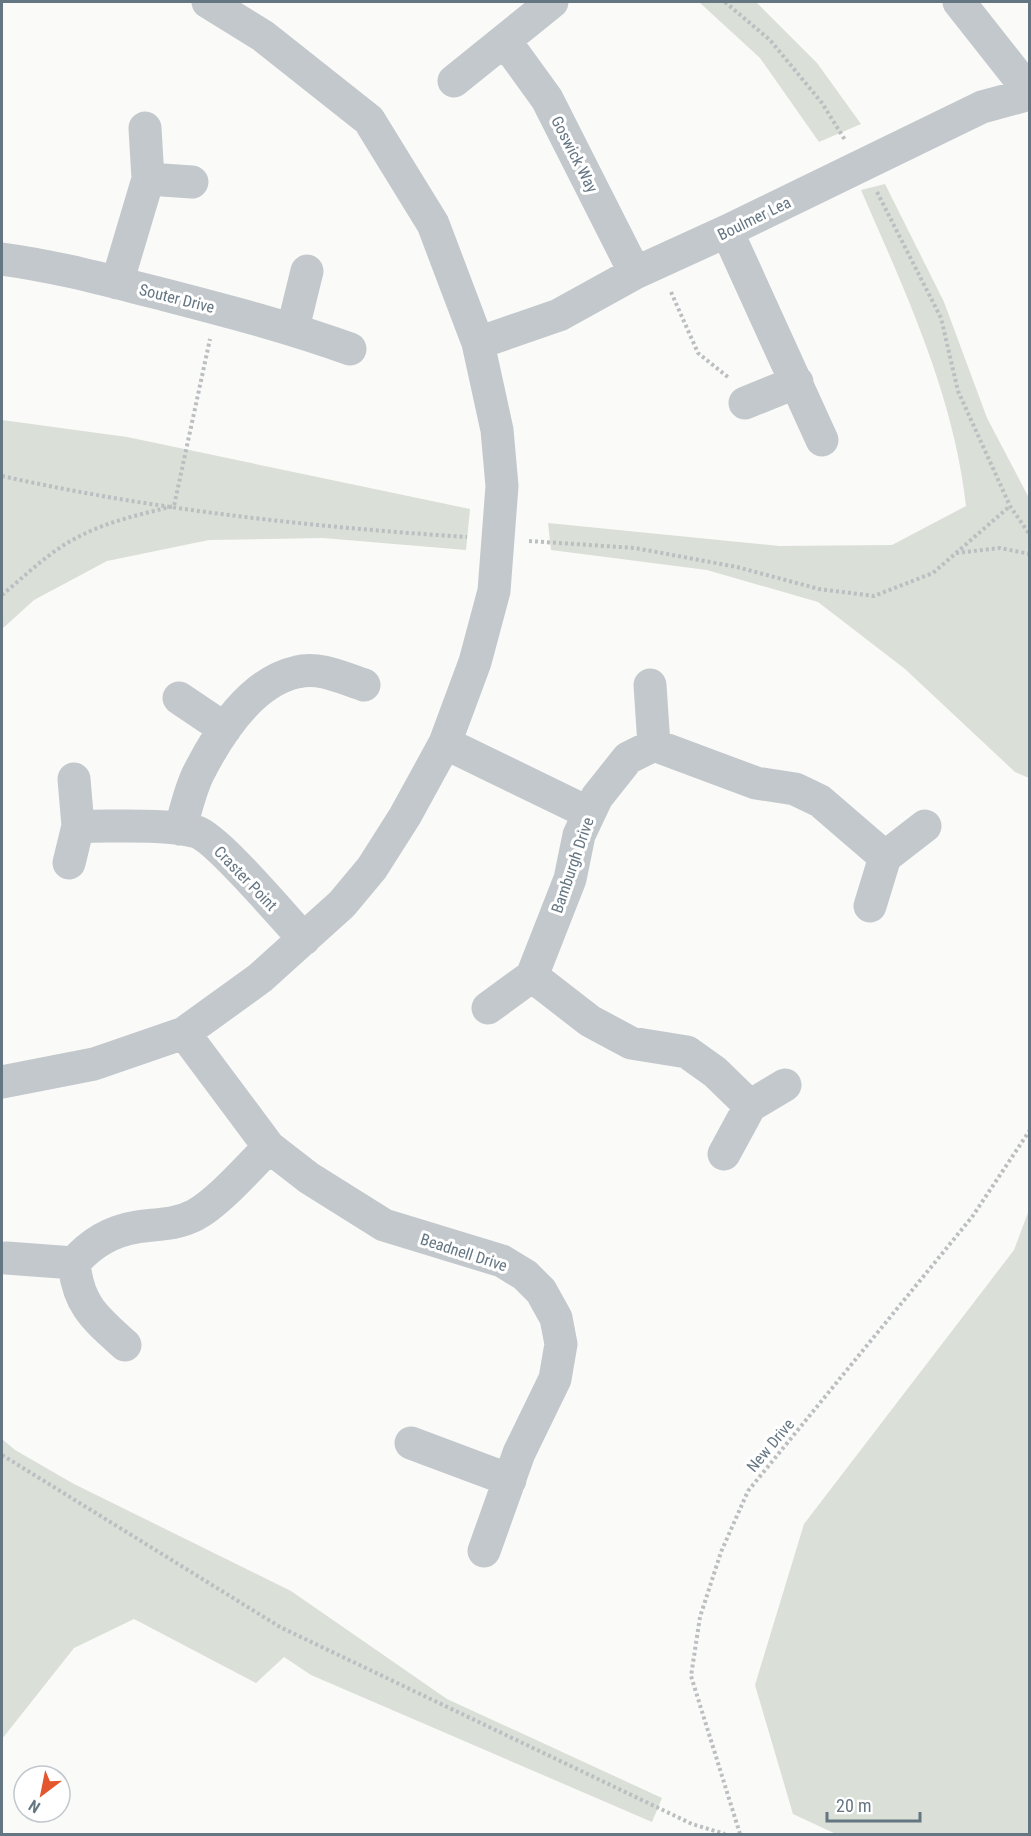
<svg xmlns="http://www.w3.org/2000/svg" width="1031" height="1836" font-family="'Roboto Condensed',sans-serif">
<style>
.green{fill:#dadfd7}
.lines{fill:none;stroke-linecap:round;stroke-linejoin:round}
.path{stroke:#bbbfc2;stroke-width:4;stroke-dasharray:3 3;stroke-linecap:butt}
.minor{stroke:#c3c8cc;stroke-width:33}
.labels{text-anchor:middle;stroke-width:6;stroke-linejoin:round;paint-order:stroke}
.street-label{font-size:16px;fill:#657683;stroke:#fff}
</style>
<rect width="100%" height="100%" fill="#fafaf8"/>
<path class="green" d="M699 2H756L817 63 861 124 819 142 760 58Z
M885 184 944 302 987 418 1029 498V778L1015 772 905 669 818 602 707 570 551 550 548 523 779 546 892 545 966 506C954 395 905 291 861 190Z
M2 420 127 437 470 509 466 550 323 538 209 540 107 561 34 600 2 629Z
M1029 1210V1834H836L793 1814 755 1685 804 1524 1014 1250Z
M2 1439 15 1450 74 1484 291 1591 447 1699 662 1798 652 1822 311 1675 284 1657 256 1683 134 1619 74 1648 2 1739Z"/>
<g class="lines">
<path class="path" d="M725 2 770 40 822 103 845 140
M877 192 941 318 958 391 1010 506 1030 535
M671 292 698 353 729 378
M2 476C154 510 311 527 467 537
M529 541 635 548 737 567 819 589 874 596 933 573 1010 506
M956 553 1000 548 1030 554
M2 595C26 575 51 550 80 536 109 521 142 514 174 506L210 339
M2 1455 280 1627 692 1824 725 1834
M740 1834 691 1676 700 1617 721 1552 748 1491 972 1217 1030 1130"/>
<path class="minor" d="M959 2 1030 92
M505 41 547 99 635 273
M454 81 552 2
M148 179 192 182
M727 231 822 440
M2 259C55 266 106 280 158 293 223 310 287 326 350 349
M117 283 148 179 145 128
M293 328 307 271
M478 343 559 315 635 273 727 231 982 107 1030 94
M745 403 797 382
M650 685 654 745
M179 698 225 729
M445 743 589 813
M78 826C110 827 167 823 197 832 219 840 284 918 304 939
M180 829C186 811 190 789 199 772 219 733 251 682 297 672 319 666 343 678 364 685
M69 863 78 826 74 779
M870 906 885 857 925 826
M488 1008 532 976
M184 1033 269 1147 309 1178 384 1225 502 1261 525 1275 541 1291 556 1318 561 1344 555 1379 519 1453 484 1551
M2 1082 94 1064 184 1033 260 978 342 904 372 868 405 816 445 743 475 662 494 591 502 486 497 430 478 343 433 224 369 120 263 36 208 2
M750 1106 715 1072 687 1052 631 1043 590 1021 532 976 570 879 579 835 597 797 628 758 654 745 756 783 795 789 820 801 885 857
M724 1154 750 1106 785 1085
M6 1258 74 1263
M125 1345C95 1318 78 1305 74 1263 90 1244 112 1231 137 1227 157 1224 176 1225 195 1215 218 1203 250 1166 269 1147
M411 1443 510 1480"/>
</g>
<g class="labels">
<g class="street-label">
<text transform="translate(575 154) rotate(63)" y="6">Goswick Way</text>
<text transform="translate(754 218) rotate(-26)" y="6">Boulmer Lea</text>
<text transform="translate(177 298) rotate(14)" y="6">Souter Drive</text>
<text transform="translate(572 865) rotate(-71)" y="6">Bamburgh Drive</text>
<text transform="translate(246 878) rotate(46)" y="6">Craster Point</text>
<text transform="translate(464 1252) rotate(18)" y="6">Beadnell Drive</text>
<text transform="translate(770 1445) rotate(-50)" y="6">New Drive</text>
</g>
</g>
<rect width="1031" height="1836" fill="none" stroke="#657683" stroke-width="6"/>
<g transform="translate(42 1794) rotate(212)"><circle r="28" fill="#ffffff" stroke="#c1c8cd" stroke-width="1.5"/>
<path d="M0-4.5L10 22L0 15L-10 22Z" fill="#e4572e"/>
<text y="-9" font-size="16" font-weight="bold" text-anchor="middle" fill="#657683">N</text>
</g>
<path d="M827 1812v9h93v-9" fill="none" stroke="#657683" stroke-width="3"/>
<text x="836" y="1812" font-size="18" fill="#657683" stroke="#ffffff" stroke-width="4.5" paint-order="stroke">20 m</text>
</svg>
